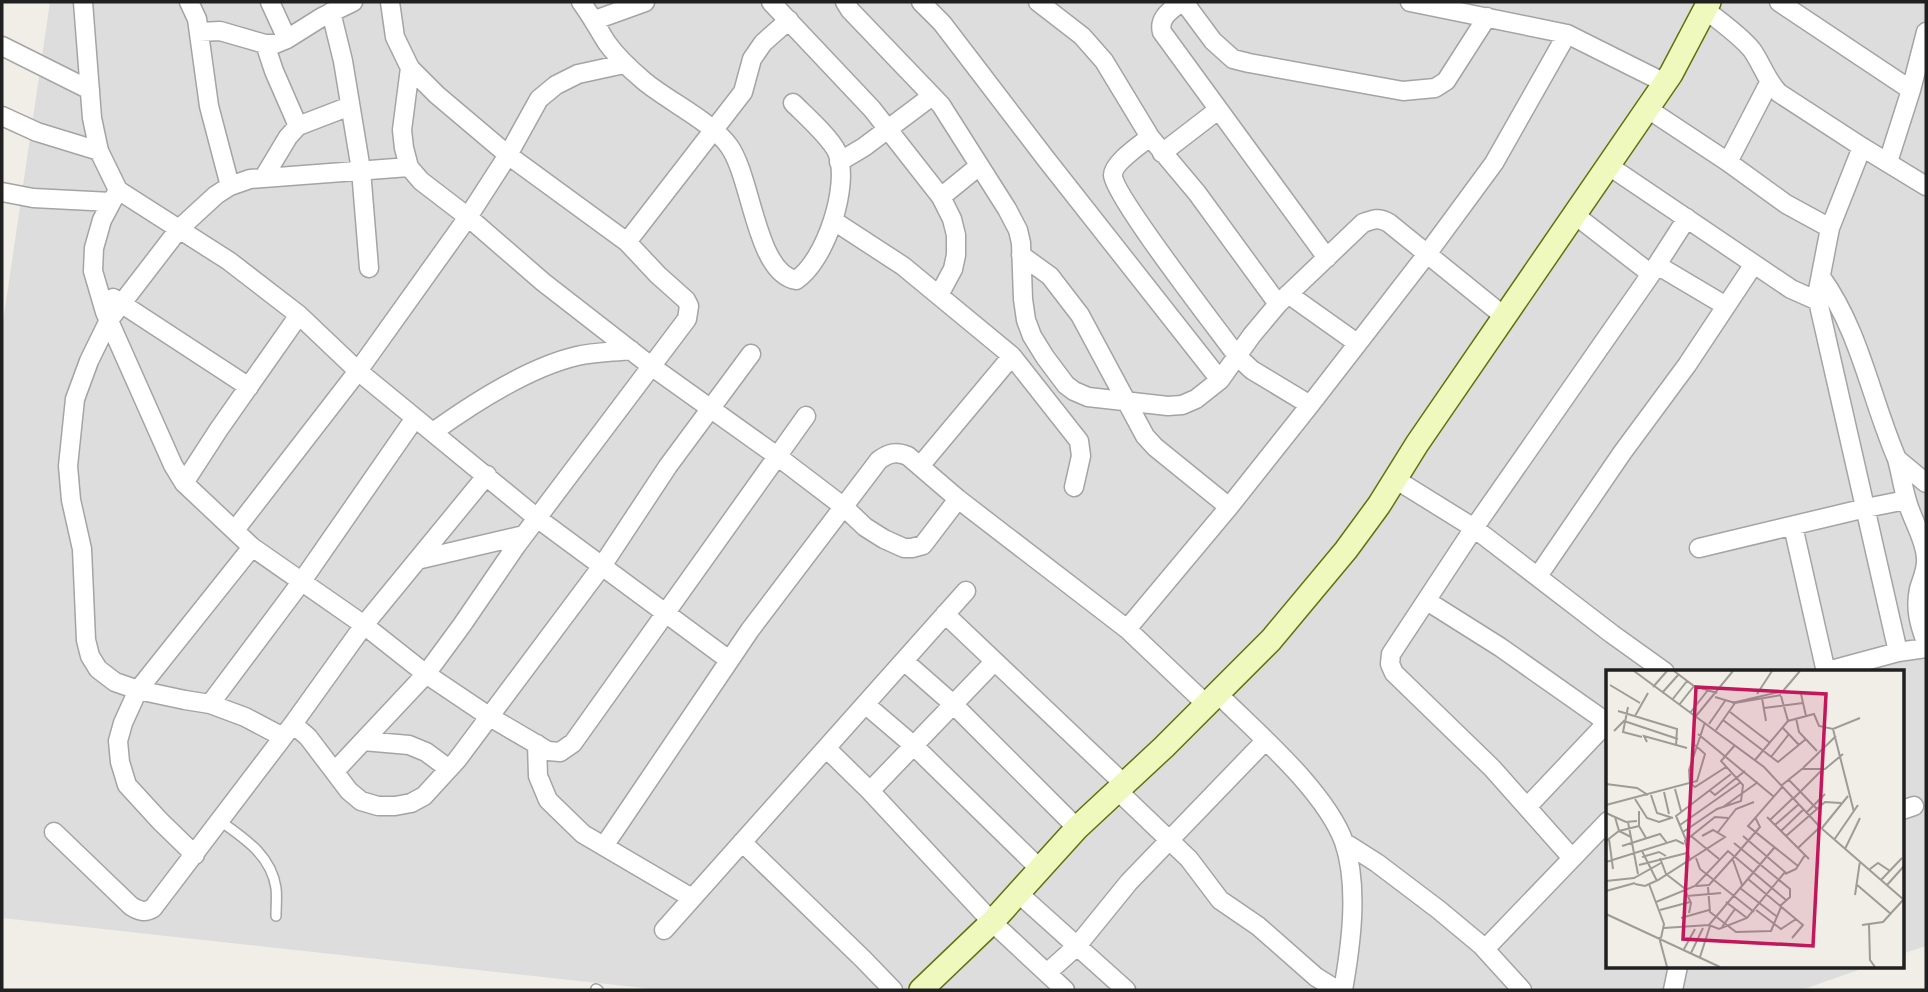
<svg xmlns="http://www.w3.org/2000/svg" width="1928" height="992" font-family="'Public Sans',sans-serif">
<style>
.residential{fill:#dedddd}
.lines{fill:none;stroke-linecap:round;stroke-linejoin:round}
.lane-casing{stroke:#a4a4a4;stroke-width:12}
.street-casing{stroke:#a4a4a4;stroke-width:21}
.secondary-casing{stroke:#5e7409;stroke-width:26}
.lane{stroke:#fff;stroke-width:9}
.street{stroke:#fff;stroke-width:18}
.secondary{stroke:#eff8bd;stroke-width:23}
.inset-road{fill:none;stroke:#9d9c97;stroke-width:2}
.view{fill:#c2185b;fill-opacity:0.15;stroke:#c2185b;stroke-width:3.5}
.inset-edge{fill:none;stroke:#202020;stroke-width:3.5}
</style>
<rect width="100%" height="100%" fill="#f0eee6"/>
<path class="residential" d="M50 2H1926V946L1902 954V672H1608V966H1870L1801 990H662L2 918V329Z"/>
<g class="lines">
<g class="lane-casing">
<path id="lane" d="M220 821C245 839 271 855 276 888 277 896 276 907 276 916
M596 989 598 990"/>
</g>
<g class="street-casing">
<path id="street" d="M83 2 92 118 99 151 118 190 229 261 299 315 358 371 537 518 729 660
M189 2 197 19 209 106 230 186
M270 2 287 39
M581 2C591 15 598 29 607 43 617 57 631 70 644 81 668 101 712 122 729 146 752 178 756 273 796 280 825 262 851 184 837 152 830 137 805 115 793 103
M771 2 872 109 941 197 952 219 956 235V255L953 269 939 295
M845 2 850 10 941 105 1007 209 1018 230 1021 243 1023 299 1026 320 1032 336 1045 357 1066 385 1074 391 1088 397 1168 406 1182 405 1196 399 1220 380 1252 335 1278 304 1363 223C1374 219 1379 217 1389 223L1505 317
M921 2 942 23 1046 159 1220 380
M1038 2 1082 36 1104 61 1150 137 1197 193 1278 304
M1181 2C1171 10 1158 18 1162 32L1327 258
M1184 2 1213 41 1233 59 1249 63 1403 91 1435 88 1446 81 1487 17
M1410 2 1567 34 1665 83
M1779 2 1911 90
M1705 9C1720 22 1740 35 1752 50 1762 64 1766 80 1779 93L1862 147 1926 186
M331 12 343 61 361 170 369 268
M595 20 645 2
M199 32 220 31 265 44H275L287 39 322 17 353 2
M265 44 274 71 298 126
M2 46 90 90
M410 68 402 130 404 148 409 167 421 181 468 217 543 282 651 366 777 456 844 507 865 527 884 539 904 548H912L923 545 958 499
M1648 109 1728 162 1786 204 1830 228
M2 116 37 132 99 151
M1150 137C1140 145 1113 163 1113 175 1113 195 1219 331 1237 356L1252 370 1310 405
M1862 147 1830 228 1818 290V301L1898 652
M1162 153 1218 110
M839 162 864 147 932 96
M1728 162 1769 83
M1888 162 1911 90 1926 32
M1609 166 1791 289 1818 301
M264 177 288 137 298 126 350 106
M118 190 102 220 94 248 93 271 105 312 173 465 184 483 252 547 364 625 426 674 490 717 548 751 560 752 573 743 806 416
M2 192 33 198 111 202
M941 197 979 166
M1575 215 1651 274
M834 221 903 266 1012 356 1079 441 1081 456 1074 487
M627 242 743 92 752 59 763 43 789 20
M1021 255 1050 276 1080 315 1145 436 1155 447 1229 507
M1657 265 1726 306
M1821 277C1860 331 1871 399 1897 459 1901 474 1903 488 1907 501 1912 520 1925 538 1926 558 1927 569 1922 579 1919 589 1915 608 1919 624 1926 642
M1288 294 1357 343
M113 298 249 387
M433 432C472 404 530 367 577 356 594 352 614 352 631 350
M1897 459 1926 483
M920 466 1012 356
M1395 479 1474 528 1612 634 1665 672
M184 483 219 429 299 315
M1793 526 1826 672
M235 530 358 371 468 217 508 155 539 99 556 85 578 74 624 64
M1699 548 1866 508 1906 500
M417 560 524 535
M1538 576 1622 453 1687 365 1754 264
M1427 601 1500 647 1608 723
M945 614 1124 784
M1127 629 1229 507 1310 405 1427 254 1494 163 1567 34
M904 661 953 704 1077 828
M1824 672 1898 652 1926 648
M1217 693C1256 732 1325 790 1344 842 1359 886 1351 945 1343 990
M210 704 302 581 415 418
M865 704 913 745 1040 869
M293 724 308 737 349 791 361 801 378 806H395L411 803 424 796 457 760 602 566 668 466 751 354
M283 737 245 717 210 704 185 700 138 690 115 682 98 669 90 656 86 640 82 549 71 500 68 466 75 399 89 361 109 320 179 229 216 195 230 186 250 179 409 167
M363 741 409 745 426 752 449 769
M537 744 538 776 548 800 583 834 692 898
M826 748 870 791 992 922 1065 990
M335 771 426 674 462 625 516 546 687 319 689 306 686 300 658 275 627 242 508 155 437 95 410 68 395 37 390 2
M1117 790 1189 859 1220 900 1258 926 1316 977 1337 990
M870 791 994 662
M1527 807 1600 730 1608 724
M1902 810 1914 806
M54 832 131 906C139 911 145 913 153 908L293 724 364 625 487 475
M742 842 863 959 893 990
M1344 842 1377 863 1439 910 1481 945 1522 990
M604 846 750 630 879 460C889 453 896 451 908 456L958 499 1127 629 1206 704
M195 855 160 821 127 785 120 762 118 741 123 723 138 690 252 547
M1572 858 1492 768 1394 673 1390 664 1391 654 1474 528 1651 274 1687 218
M1018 893 1126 990
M664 930 966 591
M1485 949 1608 821
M1048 972 1077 946 1129 882 1265 741
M1673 990 1678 966"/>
</g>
<g class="secondary-casing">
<path id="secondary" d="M921 990 992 922 1077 828 1164 747 1271 640 1346 550 1379 505 1417 444 1671 74 1709 2"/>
</g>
<use href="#lane" class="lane"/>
<use href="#street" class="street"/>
<use href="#secondary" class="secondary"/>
</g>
<g transform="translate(1606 670)">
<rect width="298" height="298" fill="#f0eee6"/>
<path class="inset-road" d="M28 1 158 97 214 157 298 230M68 1 88 16 111 23M4 15 34 33M47 17 61 1M56 23 73 4M151 24 166 1M195 24 200 46M175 26 182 51M109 27 129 33 175 25M156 28 160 51M66 30 81 11M126 33 177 21 194 1M73 35 88 16M22 37 17 62 36 67M158 38 197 33M12 41 71 59 70 76M124 42 163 72M84 43 102 20M29 46 42 23M90 46 127 1M190 48 193 62 211 81M117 50 172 92 200 69M103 54 119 31M176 57 193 75M227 59 248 142M110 60 129 33M8 61 18 51 72 69M92 64 167 126M41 72 38 66 81 78M165 87 183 64M149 90 182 51 208 44 213 56 227 59 254 48M197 98 230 66M182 109 211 139M0 114 31 118 42 125M85 114 89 117 120 97M84 115 83 100 99 52M176 115 196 99H219L237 84M177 116 142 156 192 196M69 119 75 141M103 120 109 125 139 101M58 122 63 144M45 125 51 143 67 148M188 128 216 100M29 129 41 148 53 152 65 148M0 135 91 111 99 84 89 75M117 137 152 112M33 141V156L40 168M201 142 219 124M0 143 20 152 31 151M9 147 13 161 25 167M161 147 203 189M164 150 187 128M22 152 32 204M74 155 135 112M169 155 193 134M216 158 242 126M175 161 198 139M77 162 111 139 135 131 137 115 115 91 129 75M112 162 130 139 148 132M85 166 113 189M180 166 219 132 235 133M3 169 7 199M80 170 70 146 125 104M228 170 252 135M0 171 13 161 33 156M128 173 184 219V227L174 236M16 176 54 164 61 173M192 178 214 157M239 179 254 148M36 181 51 211M36 187 53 182 60 186M54 188 60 204 78 218 85 233 83 243M90 188 94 199 148 242M127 190 136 215M84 191 79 171 109 147 122 148M0 192 70 170 78 174M33 195 81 183M264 199 272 193 284 201M179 204 190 199 199 185M142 209 197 255 186 268M275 210 296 188M0 211 28 208 55 193M29 214 39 216 52 210 119 167 107 160 96 166M43 214 58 254 55 268M250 214 285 244M281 215 298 196M90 216 103 215 129 186 154 157 149 147M102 217 104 242 130 262 165 261 175 237M134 218 170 246M0 221 29 213M249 225 254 191M81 226 115 223M50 232 89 216 122 181 180 230M120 232 141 248M54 240 84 232M150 240 175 259 190 249M0 244 114 297M75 248 103 240M103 255 113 259 141 248 179 202 137 166M256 255 277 252 297 230M263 255 264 290 269 297M116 257 129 239M58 258 103 255 168 178M53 267 61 297M78 279 89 259M85 283 97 258M94 287 104 256"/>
<path class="view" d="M90 17 220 24 207 276 77 269Z"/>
<rect width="298" height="298" class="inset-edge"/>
</g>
<rect width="1928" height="992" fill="none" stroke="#202020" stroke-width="7"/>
</svg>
